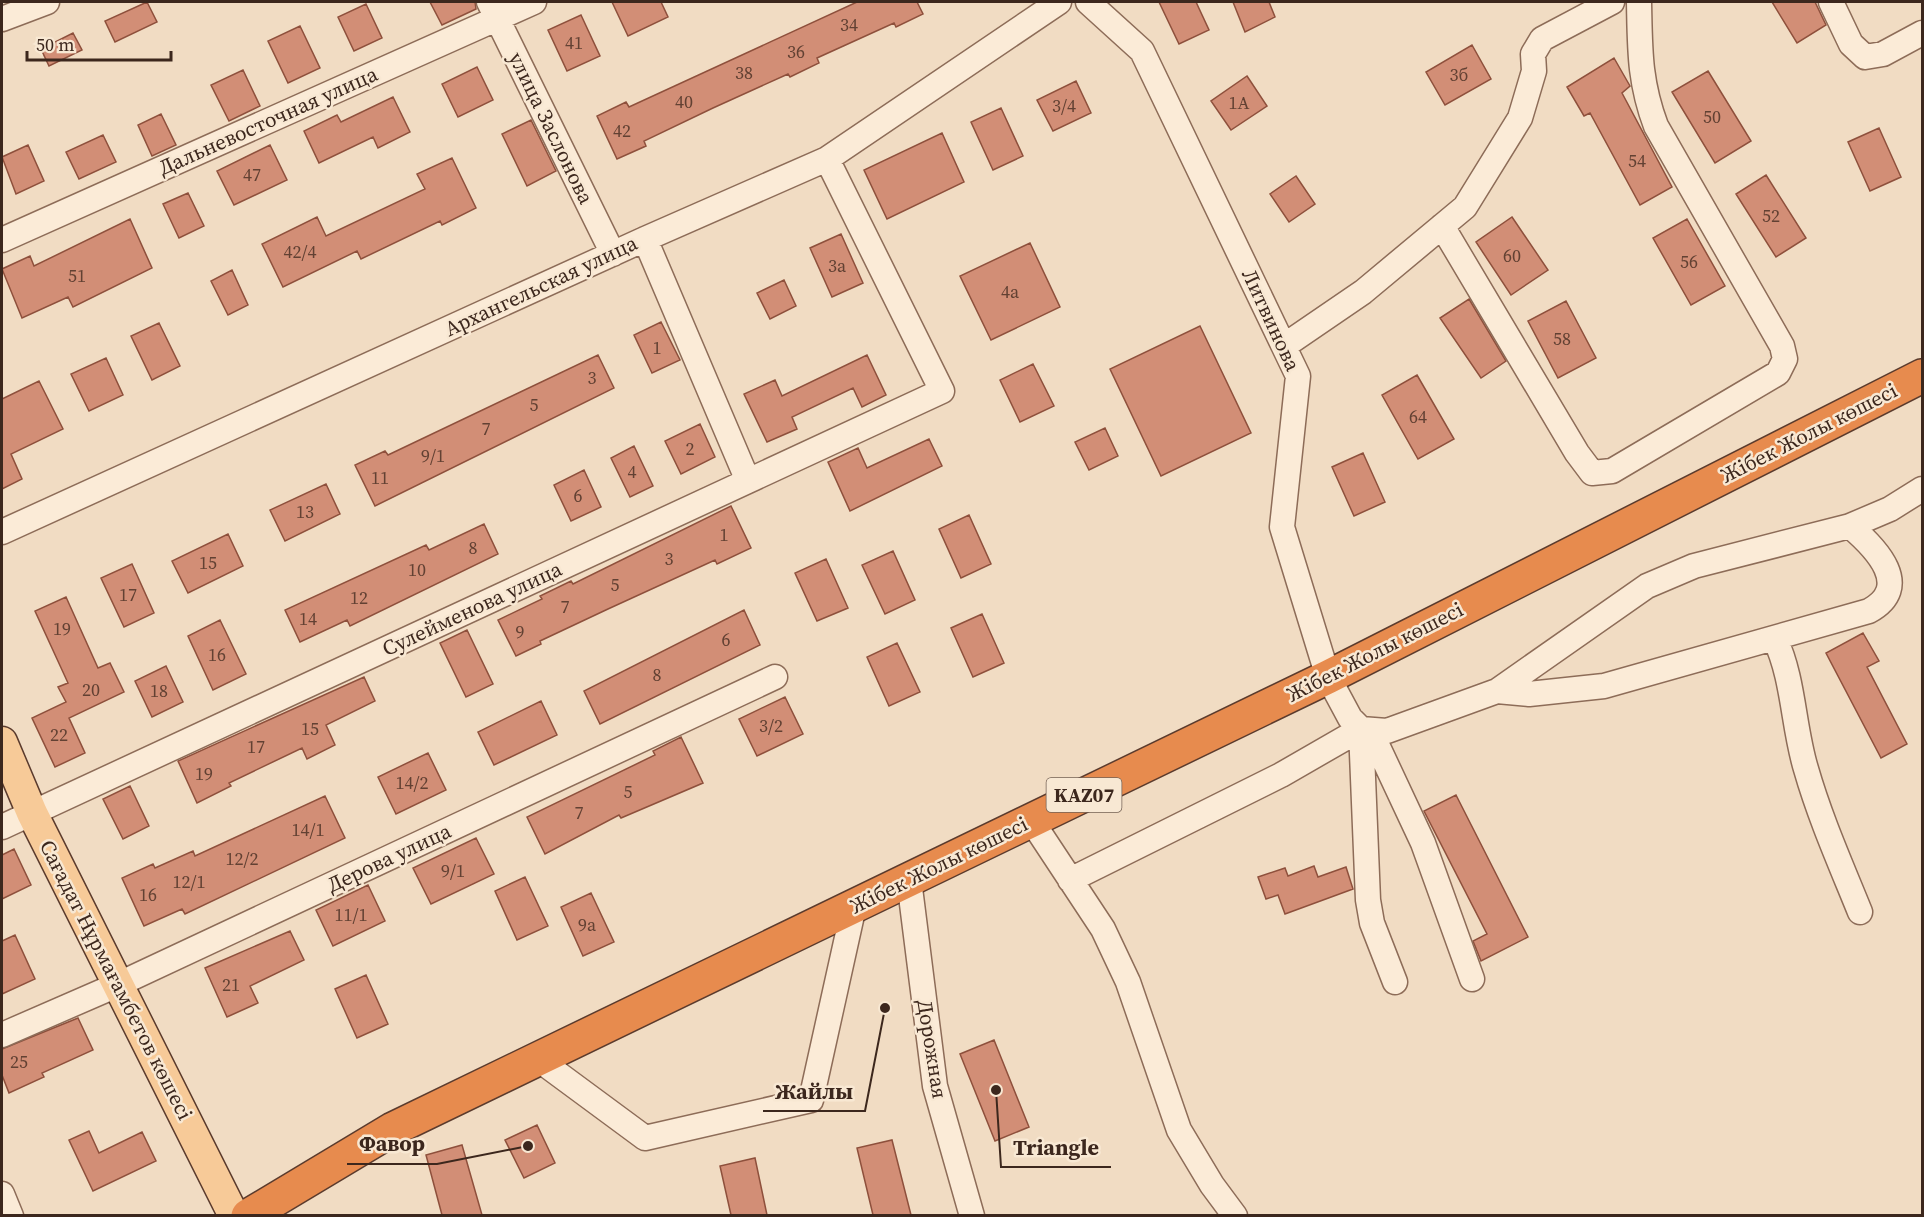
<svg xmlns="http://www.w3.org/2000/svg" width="1924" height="1217" font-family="'Source Serif 4',serif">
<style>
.building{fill:#d28e76;stroke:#8e503c;stroke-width:1.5}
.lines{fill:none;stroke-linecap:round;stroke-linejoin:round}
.minor-casing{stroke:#8d6c58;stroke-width:27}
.major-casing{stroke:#5b3b2d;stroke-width:33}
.highway-casing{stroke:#5b3b2d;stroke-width:36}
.minor{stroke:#fbebd7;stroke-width:24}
.major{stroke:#f7ca98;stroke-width:30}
.highway{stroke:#e78b4e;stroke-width:33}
.labels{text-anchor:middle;stroke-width:5;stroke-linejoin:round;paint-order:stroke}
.number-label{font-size:18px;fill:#624133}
.shield{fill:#f8e8d3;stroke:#746154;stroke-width:1.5}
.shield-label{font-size:20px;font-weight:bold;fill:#3c271d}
.street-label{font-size:21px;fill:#3c271d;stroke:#f8e8d3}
.leader{fill:none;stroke:#3c271d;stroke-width:2}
.callout-dot{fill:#3c271d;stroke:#f8e8d3;stroke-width:2}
.callout-label{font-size:22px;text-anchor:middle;font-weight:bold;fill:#3c271d;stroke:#f8e8d3;stroke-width:5;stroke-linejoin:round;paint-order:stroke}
</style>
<rect width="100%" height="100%" fill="#f1dcc3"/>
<path class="building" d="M147 2 157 22 115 42 105 21Z
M430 2H475L476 9 442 25Z
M612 2H661L668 17 628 36Z
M857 2H917L923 14 896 27 894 23 817 58 819 63 790 77 788 74 713 108 644 141 646 146 617 159 597 116 626 102 629 107Z
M1159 2H1196L1209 30 1179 44Z
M1233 2H1269L1275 17 1245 32Z
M1772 2H1815L1826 25 1797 43Z
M366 4 382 38 354 51 338 17Z
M581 15 600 56 567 71 548 30Z
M300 26 320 68 288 83 268 41Z
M73 33 82 50 49 66 41 49Z
M1472 45 1491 79 1445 105 1426 72Z
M1614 58 1630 86 1622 93 1672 187 1640 205 1590 113 1584 116 1567 87Z
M477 67 493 100 458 117 442 84Z
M243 70 260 106 229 121 211 85Z
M1708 71 1751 141 1715 163 1672 92Z
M1247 76 1267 106 1231 130 1211 101Z
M1076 81 1091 113 1053 131 1037 100Z
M393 97 410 132 378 148 373 137 319 163 304 131 337 115 341 122Z
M1001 108 1023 156 993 170 971 122Z
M161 114 176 145 152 156 138 125Z
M531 120 556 171 527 186 502 134Z
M1879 128 1901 177 1870 191 1848 142Z
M942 133 964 182 887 219 864 170Z
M103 135 116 162 79 179 66 152Z
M28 145 44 181 16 194 2 157Z
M270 145 287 180 234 205 217 171Z
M452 158 476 208 442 225 440 221 361 259 357 251 283 287 262 244 317 217 326 236 425 189 417 174Z
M1766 175 1806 238 1776 257 1736 194Z
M1296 176 1315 204 1289 222 1270 194Z
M188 193 204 226 179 238 163 204Z
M1512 217 1548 270 1511 295 1476 242Z
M130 219 152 268 73 307 68 297 22 318 2 269 30 256 34 266Z
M1687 219 1725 286 1691 305 1653 238Z
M841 234 863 283 832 297 810 248Z
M1030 243 1060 307 991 340 960 276Z
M232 270 248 305 228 315 211 281Z
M784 280 796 306 770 319 757 293Z
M1469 299 1506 361 1481 378 1440 318Z
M1566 301 1596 358 1558 378 1528 321Z
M661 322 680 360 652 373 634 335Z
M159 323 180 366 152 380 131 336Z
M1200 326 1251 433 1161 476 1110 369Z
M598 355 614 388 375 506 355 465 385 451 388 455Z
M867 355 886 395 862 407 853 388 792 417 797 429 767 442 744 394 775 380 782 396Z
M106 358 123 395 89 411 71 374Z
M1033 364 1054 406 1020 422 1000 380Z
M1417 375 1454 439 1418 459 1382 395Z
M39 381 63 429 11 454 22 479 2 489V399Z
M700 424 715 457 681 474 665 441Z
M1105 428 1118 456 1089 470 1075 442Z
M929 439 942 466 850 511 828 462 858 448 867 468Z
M634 446 653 486 630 497 611 458Z
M1363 453 1385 502 1354 516 1332 467Z
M584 470 601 507 571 521 554 485Z
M326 484 340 514 285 541 270 510Z
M731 506 751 548 717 564 715 560 608 609 540 641 541 644 516 656 498 620 542 599 540 596 571 581 573 584Z
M969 515 991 564 961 578 939 529Z
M484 524 498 554 350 626 347 620 300 642 285 610 426 545 429 550Z
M228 534 243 566 188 593 172 561Z
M893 551 915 600 885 614 862 565Z
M826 559 848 608 817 621 795 573Z
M132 564 154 613 124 627 101 578Z
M66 597 98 668 110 663 124 692 69 718 85 753 55 767 32 718 66 702 58 687 68 683 35 611Z
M744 610 760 645 600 724 584 691Z
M982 614 1004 663 973 677 951 628Z
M220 620 246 674 213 690 188 636Z
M467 630 493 684 466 697 440 643Z
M1863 633 1879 661 1867 667 1907 744 1881 758 1826 653Z
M897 643 920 692 889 706 867 657Z
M166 666 183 702 152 717 135 681Z
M364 677 375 701 326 725 335 745 307 759 302 748 229 783 231 786 197 803 178 761Z
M785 697 803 734 757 756 739 719Z
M541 701 557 735 494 765 478 732Z
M681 737 703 783 621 818 619 815 545 854 527 817 655 755 653 751Z
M428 753 446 790 396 814 378 777Z
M130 786 149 826 123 839 103 799Z
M1456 795 1528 937 1481 961 1473 941 1487 934 1424 811Z
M325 796 345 838 185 914 182 909 144 926 122 878 153 864 155 868 193 851 195 856Z
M476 838 494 874 431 904 413 868Z
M14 849 31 885 2 899V855Z
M1314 866 1318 877 1346 867 1353 889 1285 914 1278 895 1266 899 1258 877 1285 868 1288 876Z
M525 877 548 926 517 940 495 891Z
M368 885 385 921 333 946 316 910Z
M591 893 614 942 583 956 561 907Z
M290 931 304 960 250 986 258 1003 227 1017 205 968Z
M15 935 35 979 2 994V941Z
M366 975 388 1024 357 1038 335 989Z
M78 1018 93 1050 42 1073 44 1077 9 1093 2 1075V1049Z
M994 1040 1029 1127 995 1141 960 1054Z
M537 1125 555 1163 524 1178 505 1140Z
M89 1131 99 1153 142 1132 156 1161 93 1191 69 1140Z
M892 1140 911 1215H873L857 1148Z
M462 1145 482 1215H442L426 1155Z
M755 1158 767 1215H731L720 1166Z"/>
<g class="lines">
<g class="minor-casing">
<path id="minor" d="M489 2 613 254
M1088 2 1142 51 1298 376 1282 527 1328 677 1350 718 1361 729 1387 731 1497 691 1647 586 1694 566 1850 526 1890 509 1922 489
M1831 2 1851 44 1865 57 1883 54 1922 33
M2 19 47 2
M1442 226 1577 453 1592 473 1612 471 1778 373 1785 359 1782 346 1656 126C1639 81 1640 48 1639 2
M645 239 748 481
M2 240 534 2
M1284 346 1363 292 1465 207 1520 118 1534 71 1533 54 1542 39 1612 2
M2 532 645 239 827 159 1059 2
M1775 639C1794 679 1793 727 1806 769 1820 818 1841 865 1860 912
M1497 691 1529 694 1604 686 1869 611C1913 587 1877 549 1850 526
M1371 732 1423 843 1472 979
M1031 820 1103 929 1128 982 1179 1130 1212 1185 1235 1216
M2 827 942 391 827 159
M909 880 935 1086 972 1216
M1070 880 1281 775 1361 729 1368 900 1372 923 1395 982
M2 1035 117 985 775 677
M538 1059 645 1138 811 1100 854 906
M2 1194 11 1216"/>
</g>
<g class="major-casing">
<path id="major" d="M2 742 32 813 234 1216"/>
</g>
<g class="highway-casing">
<path id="highway" d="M248 1216 393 1129 1328 677 1922 376"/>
</g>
<use href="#minor" class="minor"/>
<use href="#major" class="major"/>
<use href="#highway" class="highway"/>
</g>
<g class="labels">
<g class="number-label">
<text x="849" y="31">34</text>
<text x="574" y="49">41</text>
<text x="796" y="58">36</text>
<text x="744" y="79">38</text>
<text x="1459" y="81">3б</text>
<text x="684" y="108">40</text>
<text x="1239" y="109">1А</text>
<text x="1064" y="112">3/4</text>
<text x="1712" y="123">50</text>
<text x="622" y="137">42</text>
<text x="1637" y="167">54</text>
<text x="252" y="181">47</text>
<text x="1771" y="222">52</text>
<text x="300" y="258">42/4</text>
<text x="1512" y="262">60</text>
<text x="1689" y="268">56</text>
<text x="837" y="272">3а</text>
<text x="77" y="282">51</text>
<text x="1010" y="298">4а</text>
<text x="1562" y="345">58</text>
<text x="657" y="354">1</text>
<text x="592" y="384">3</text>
<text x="534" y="411">5</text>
<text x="1418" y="423">64</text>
<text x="486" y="435">7</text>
<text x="690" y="455">2</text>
<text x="433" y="462">9/1</text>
<text x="632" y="478">4</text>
<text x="380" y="484">11</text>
<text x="578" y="502">6</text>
<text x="305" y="518">13</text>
<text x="724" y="541">1</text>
<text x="473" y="554">8</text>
<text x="669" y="565">3</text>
<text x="208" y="569">15</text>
<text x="417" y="576">10</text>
<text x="615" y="591">5</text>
<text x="128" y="601">17</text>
<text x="359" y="604">12</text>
<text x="565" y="613">7</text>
<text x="308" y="625">14</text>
<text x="62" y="635">19</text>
<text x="520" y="638">9</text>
<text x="726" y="646">6</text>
<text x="217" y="661">16</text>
<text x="657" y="681">8</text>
<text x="91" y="696">20</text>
<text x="159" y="697">18</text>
<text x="771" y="732">3/2</text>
<text x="310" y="735">15</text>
<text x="59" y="741">22</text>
<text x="256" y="753">17</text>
<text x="204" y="780">19</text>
<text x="412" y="789">14/2</text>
<text x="628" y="798">5</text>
<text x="579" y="819">7</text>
<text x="308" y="836">14/1</text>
<text x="242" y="865">12/2</text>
<text x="453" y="877">9/1</text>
<text x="189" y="888">12/1</text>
<text x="148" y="901">16</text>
<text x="351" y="921">11/1</text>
<text x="587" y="931">9а</text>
<text x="231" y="991">21</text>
<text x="19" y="1068">25</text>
</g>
<rect class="shield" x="1046.5" y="778" width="75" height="34" rx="4.5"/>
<g class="shield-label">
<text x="1084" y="802">KAZ07</text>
</g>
<g class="street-label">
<text transform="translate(268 121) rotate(-24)" y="7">Дальневосточная улица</text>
<text transform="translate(551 128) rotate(64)" y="7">улица Заслонова</text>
<text transform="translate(541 286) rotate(-25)" y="7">Архангельская улица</text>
<text transform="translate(1271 320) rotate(65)" y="7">Литвинова</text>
<text transform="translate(1809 433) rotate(-27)" y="7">Жібек Жолы көшесі</text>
<text transform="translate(472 609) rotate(-25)" y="7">Сулейменова улица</text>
<text transform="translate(1375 652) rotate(-27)" y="7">Жібек Жолы көшесі</text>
<text transform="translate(389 858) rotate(-25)" y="7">Дерова улица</text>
<text transform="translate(939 865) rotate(-26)" y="7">Жібек Жолы көшесі</text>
<text transform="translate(116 980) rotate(63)" y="7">Сағадат Нұрмағамбетов көшесі</text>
<text transform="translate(932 1049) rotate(81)" y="7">Дорожная</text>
</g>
</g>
<path class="leader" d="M885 1008L865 1111H763M528 1146L437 1164H347M996 1090L1001 1167H1111"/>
<g class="callout-dot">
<circle cx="885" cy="1008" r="6"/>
<circle cx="528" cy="1146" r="6"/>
<circle cx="996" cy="1090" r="6"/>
</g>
<g class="callout-label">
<text x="814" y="1099">Жайлы</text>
<text x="392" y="1151">Фавор</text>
<text x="1056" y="1155">Triangle</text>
</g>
<rect width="1924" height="1217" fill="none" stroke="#3c271d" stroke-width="6"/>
<path d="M27 51v9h144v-9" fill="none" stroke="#3c271d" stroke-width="3"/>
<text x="36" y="51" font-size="18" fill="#3c271d" stroke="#f8e8d3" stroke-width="4.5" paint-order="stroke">50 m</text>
</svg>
